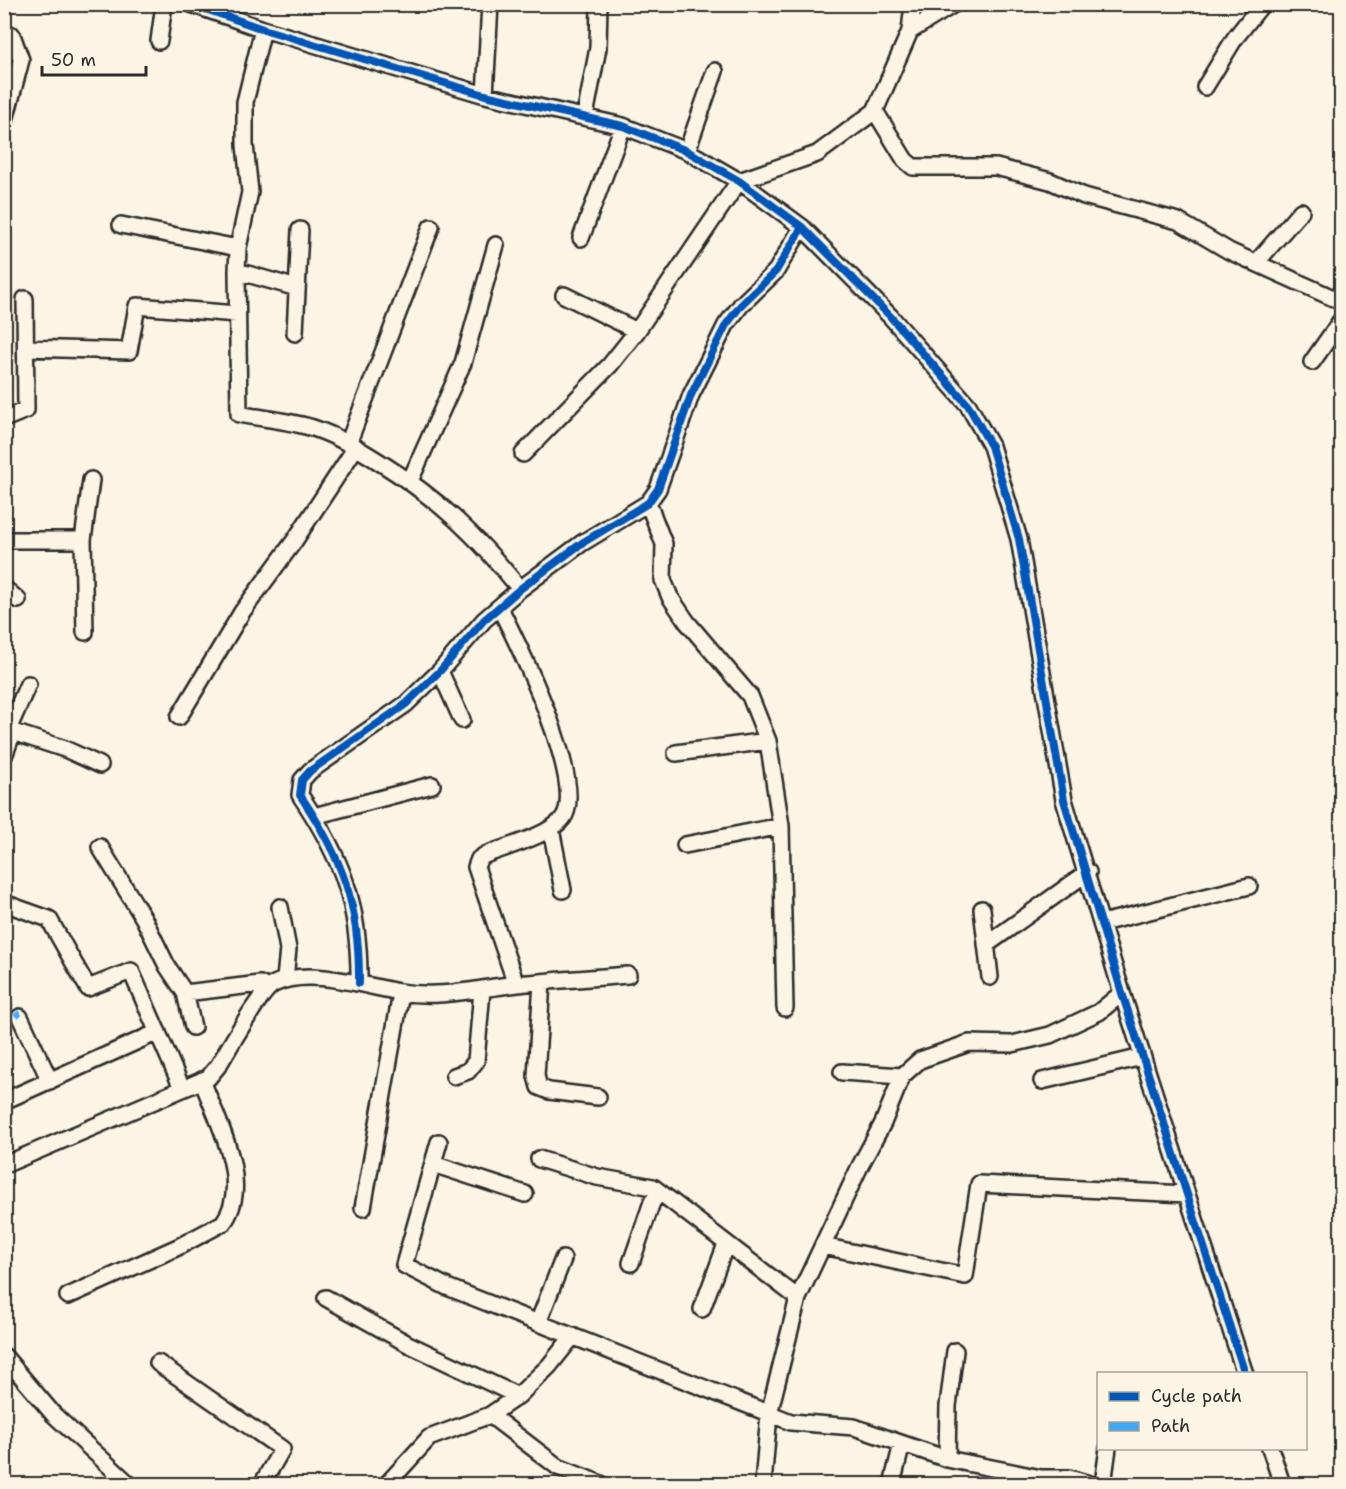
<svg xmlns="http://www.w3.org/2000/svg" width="1346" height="1489" font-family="'Shantell Sans',sans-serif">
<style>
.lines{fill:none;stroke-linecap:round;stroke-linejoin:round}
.minor-casing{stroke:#2b2b2b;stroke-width:20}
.minor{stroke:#fcf5e5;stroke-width:15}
.quiet{stroke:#3fa9f5;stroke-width:6;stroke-dasharray:12 6;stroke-linecap:butt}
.cycleway-casing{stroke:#fcf5e5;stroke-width:11}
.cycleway{stroke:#0057b8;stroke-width:8}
</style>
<rect width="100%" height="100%" fill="#fcf5e5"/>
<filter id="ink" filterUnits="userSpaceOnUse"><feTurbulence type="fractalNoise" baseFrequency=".0167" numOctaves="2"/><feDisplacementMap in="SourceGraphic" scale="12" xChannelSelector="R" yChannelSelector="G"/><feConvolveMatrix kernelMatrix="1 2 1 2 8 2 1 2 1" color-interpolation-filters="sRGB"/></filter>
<g filter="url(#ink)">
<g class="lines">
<g class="minor-casing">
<path id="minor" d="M191 4 263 29 485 95 623 126 687 151 739 181 802 227 890 316 968 405 991 446 1019 539 1064 800 1122 993 1245 1374
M263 29 245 102V145L250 192 238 248 237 271 239 414C264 419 292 421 316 429 339 437 361 450 381 463 439 499 478 537 520 589
M910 31 954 4
M4 33 12 35 21 60 4 124
M159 41 164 4
M1205 87 1235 38 1262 4
M485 95 490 4
M875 111 905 160 913 167H996L1050 181 1084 196 1178 221 1229 251 1342 302
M585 116 598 48 599 4
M687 151 715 71
M121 225 238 248
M581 238 623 126
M1256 263 1301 211
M237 271 297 288
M564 295 637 331
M295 333 300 230
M26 348 129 351 137 306 237 314
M1312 362 1342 319
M4 419 26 410 25 299
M348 444 431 227
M523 454 610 365 637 331 739 181 817 154 875 111 910 31 913 4
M410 481 463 363 496 245
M648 503 664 544 663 580 670 597 687 622 750 696 768 741 781 826 785 1008
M4 540H83
M4 588 18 600
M500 608C518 644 588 785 563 818 551 835 505 847 485 855L479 859 476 867 516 984
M85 632 83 540 91 480
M440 671 462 720
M179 717 242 612 295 540 356 447
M4 729 65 749 100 765
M8 730 28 684
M676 753 768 741
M4 756 13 732
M314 816 432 785
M551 829 563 890
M685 845 781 826
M100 847 144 919 167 966 185 993 193 1027
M4 903 49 919 88 988 131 971 182 1088
M280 907 288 949 285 979
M982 909 990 977
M1102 923 1249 886
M986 945 1088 872
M542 982 536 1076 539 1087 549 1091 598 1097
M359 983C360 906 343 859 300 795L302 780 310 771 406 704 440 671 484 620 520 589 582 543 648 503 658 489 691 395 726 325 741 305 776 271 802 227
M185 993 260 984 267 988
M20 1017 50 1081
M842 1072 902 1076
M454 1076 468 1071 476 1061 482 990
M1042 1081 1142 1057
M4 1101 158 1032
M439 1142 404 1265 447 1287 791 1422 854 1427 947 1459 1041 1478H1069L1090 1484
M539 1159 597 1177 653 1187 798 1298
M433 1164 525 1194
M4 1165 208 1078 218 1066C228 1050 261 990 274 984 309 967 364 986 400 992 441 999 478 988 518 984 555 980 591 978 628 975
M363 1208 401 993
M823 1246 965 1276 979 1184 1187 1194
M631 1263 652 1202 660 1192
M68 1296 178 1247 223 1223C253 1184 217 1121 202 1080
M326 1298 408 1344 518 1396
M702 1309 726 1244
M538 1323 563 1259
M4 1356 54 1415 129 1484
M158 1363 282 1449 262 1484
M490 1415 558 1467 601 1484
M1270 1448 1282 1484
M947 1459 948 1406 955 1351
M387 1484 429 1438 490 1415 518 1396 549 1366 573 1336
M763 1484 769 1414 798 1298 860 1166 883 1123 902 1076 920 1060 969 1043 1012 1044 1050 1035 1099 1012 1122 993
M892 1484 902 1444
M1103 1484 1108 1448"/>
</g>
<use href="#minor" class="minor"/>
<path class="quiet" d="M4 999 20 1017"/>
<g class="cycleway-casing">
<path id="cycleway" d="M191 4 263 29 485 95 623 126 687 151 739 181 802 227 890 316 968 405 991 446 1019 539 1064 800 1122 993 1245 1374
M359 983C360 906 343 859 300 795L302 780 310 771 406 704 440 671 484 620 520 589 582 543 648 503 658 489 691 395 726 325 741 305 776 271 802 227"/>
</g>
<use href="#cycleway" class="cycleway"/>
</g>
</g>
<rect width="1346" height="1489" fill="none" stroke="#fcf5e5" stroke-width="24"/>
<rect x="12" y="12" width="1322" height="1465" fill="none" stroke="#2b2b2b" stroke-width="2" filter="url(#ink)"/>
<rect x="1097" y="1372" width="210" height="78" fill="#fcf5e5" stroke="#a8a49b" stroke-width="1.5"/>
<rect x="1109" y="1392" width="30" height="9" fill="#0057b8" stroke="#a8a49b" stroke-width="1.5"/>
<text x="1151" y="1402" font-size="18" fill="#2b2b2b">Cycle path</text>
<rect x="1109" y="1422" width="30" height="9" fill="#3fa9f5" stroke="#a8a49b" stroke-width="1.5"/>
<text x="1151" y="1432" font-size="18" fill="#2b2b2b">Path</text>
<path d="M42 66v9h104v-9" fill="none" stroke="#2b2b2b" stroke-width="3"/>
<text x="51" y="66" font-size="18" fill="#2b2b2b" stroke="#fcf5e5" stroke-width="4.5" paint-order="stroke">50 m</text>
</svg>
